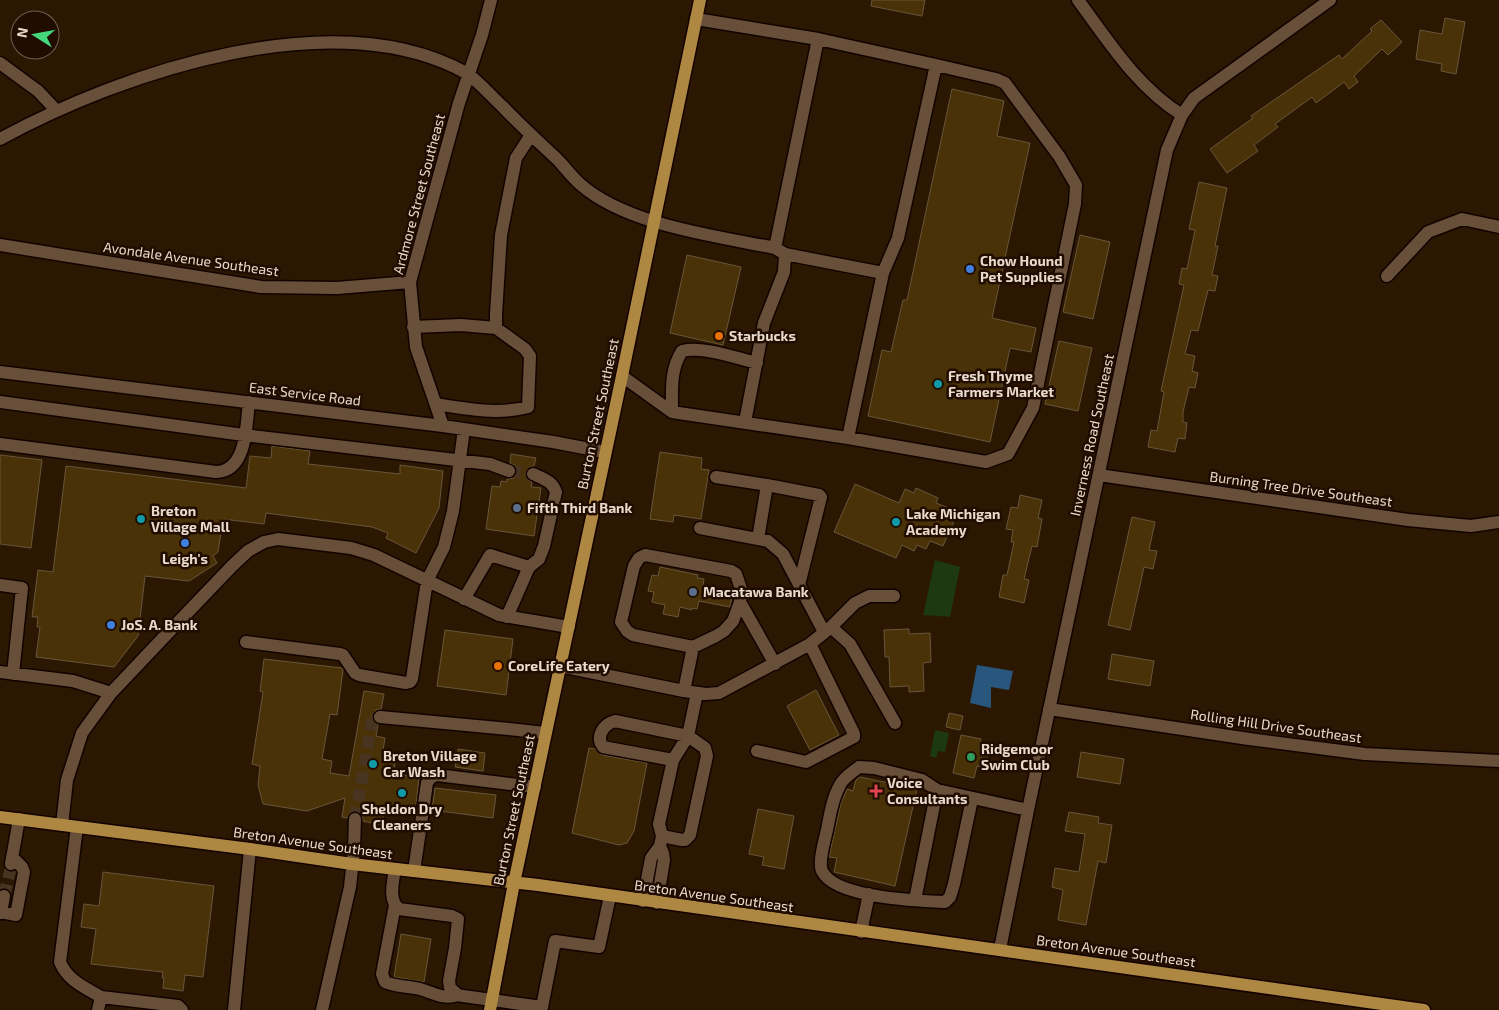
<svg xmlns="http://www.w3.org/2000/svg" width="1499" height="1010" font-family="'Exo 2',sans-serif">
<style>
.green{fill:#1c3912}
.water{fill:#29567c}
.building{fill:#493207;stroke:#68563b}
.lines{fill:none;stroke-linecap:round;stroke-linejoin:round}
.minor-tunnel{stroke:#483421;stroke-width:12;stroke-dasharray:12 6;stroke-linecap:butt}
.minor-casing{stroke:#130300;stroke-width:15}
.major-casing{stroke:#130300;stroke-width:15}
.minor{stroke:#684f3a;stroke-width:12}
.major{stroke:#ae8742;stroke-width:12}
.shop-dot{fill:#3f7fe0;stroke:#210d00;stroke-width:2}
.food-dot{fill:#e8710a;stroke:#210d00;stroke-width:2}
.culture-dot{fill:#0f9aa8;stroke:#210d00;stroke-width:2}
.service-dot{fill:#5c6f8a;stroke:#210d00;stroke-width:2}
.leisure-dot{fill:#2e9e5b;stroke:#210d00;stroke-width:2}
.health-dot{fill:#e0444e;stroke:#210d00;stroke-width:2}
.labels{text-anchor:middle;stroke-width:5;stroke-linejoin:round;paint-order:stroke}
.street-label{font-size:14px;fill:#e9dacd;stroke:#210d00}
.poi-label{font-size:14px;font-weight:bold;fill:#e9dacd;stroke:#210d00;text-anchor:start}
</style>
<rect width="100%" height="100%" fill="#2c1703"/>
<path class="green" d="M935 560 960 567 950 617 923 615Z
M935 730 949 733 945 752 938 751 936 758 930 756Z"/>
<path class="water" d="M977 665 1013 671 1009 690 991 687V708L970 703Z"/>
<path class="building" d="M872 0H925L922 16 871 6Z
M1445 18 1465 22 1456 74 1441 71 1442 64 1416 59 1420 30 1442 34Z
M1381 20 1402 42 1388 55 1382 49 1354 76 1358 82 1349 89 1344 82 1316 103 1312 97 1275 124 1278 127 1254 145 1258 151 1227 173 1210 149 1253 118 1251 116 1339 55 1342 59 1372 31 1370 29Z
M952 89 1004 101 997 136 1030 143 992 318 1036 328 1031 352 1010 348 990 442 868 416 882 350 891 352 903 300H907Z
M1199 182 1227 188 1215 246H1218L1212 275 1218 276 1215 291 1208 290 1198 331 1191 330 1185 354 1195 356 1192 371 1198 373 1195 388 1189 387 1183 412V422L1187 423 1185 439 1178 438 1175 452 1148 447 1151 430 1157 431 1164 392 1161 391 1184 285 1179 284 1182 268 1187 269 1195 230 1189 229Z
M1080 235 1110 242 1093 319 1063 312Z
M687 255 741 267 723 345 670 333Z
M1059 341 1092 348 1078 411 1045 404Z
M272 446 310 451 308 464 400 474V465L443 471 439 508 416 553 386 538 388 533 372 527 266 513 264 524 223 519 218 552 213 556 217 563 189 581 145 576 138 636 114 667 36 657 40 627H37L38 617H32L38 570 53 572 66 466 246 488 250 456 271 458Z
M660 452 702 458 701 469 709 470 701 519 674 515 673 522 650 519Z
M511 454 536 458 534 466 528 468 525 474 527 479 532 482 531 487 541 488 534 536 486 529 492 486 500 487 501 481 507 482V479L514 478 517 473 516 466 510 463Z
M0 455 42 460 31 548 0 544Z
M855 484 899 503 905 489 914 493 916 488 938 498 936 503 958 512 943 546 930 541 926 549 917 545 914 551 902 545 896 558 834 532Z
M1020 495 1042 500 1038 518 1042 519 1037 547 1032 546 1024 579 1029 580 1024 603 999 597 1003 575H1007L1014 542H1011L1013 530 1006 529 1011 507 1018 508Z
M1132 517 1155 522 1149 550 1157 551 1153 569 1144 567 1130 630 1108 625Z
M660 567 698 575 697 578 704 579 703 586 733 593 730 607 699 601 697 609 692 608V610L680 607 678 617 663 614 665 605 652 602 654 592 648 591 652 575 658 576Z
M909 629V634L930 633 931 662 923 663 924 691 909 692V686L890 687 889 657H885L884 630Z
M445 630 513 639 506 695 437 686Z
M1112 654 1154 661 1150 686 1108 679Z
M264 659 342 668 343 670 337 715 330 714 322 759 332 761 330 773 349 776 364 691 384 694 381 709 376 710 372 716 373 721 378 725 376 736 385 738 383 751 397 754 393 773 419 778 416 805 400 815 385 811 381 825 363 821 362 815 356 811 351 812 347 818 342 817 345 798 307 811 263 804 258 785 260 766 252 764 263 692 260 691Z
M816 690 839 735 810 750 787 706Z
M949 713 963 716 960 730 946 727Z
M961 735 981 739 979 751 988 753 985 767 977 766 974 778 953 773Z
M589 748 595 749 602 755 647 763 634 831 627 843 619 845 572 833Z
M458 749 485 753 483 771 455 767Z
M1081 752 1124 759 1120 784 1077 777Z
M860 777 917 789 895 886 834 872 837 858 829 857 841 803 847 789 853 791 856 780Z
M435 788 496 795 493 818 432 810Z
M758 809 794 816 784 869 762 865 764 857 749 854Z
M1069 812 1099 817 1098 823 1112 825 1106 863 1098 861 1086 925 1058 920 1063 890 1052 887 1055 868 1079 872 1085 834 1065 831Z
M103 872 214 886 203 977 185 975 183 991 163 988 164 978H162L163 972 91 964 96 929 81 927 84 904 99 906Z
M401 934 431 939 424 982 394 977Z"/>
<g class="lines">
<path class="minor-tunnel" d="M509 471 533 474
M355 819 373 716 380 717
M4 896 11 867"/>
<g class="minor-casing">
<path id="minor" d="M1078 0C1109 42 1137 87 1182 115
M696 19 818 39 775 248
M818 39 936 65 898 238 883 273
M0 63 38 91 55 109
M0 139C125 71 337 0 468 74 481 84 491 96 503 107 521 126 540 143 559 161 566 169 572 177 580 184 626 225 716 236 775 248L785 254 883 273 848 438 672 412 622 376
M0 245 261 287 337 288 410 282
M1387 276 1428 232 1462 219 1499 227
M413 327 461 325 496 328
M0 372 443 426 553 442 605 452
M0 402 244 435 490 464 509 471
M436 404C466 409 498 415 528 407L530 356 525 349 496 328V314L501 235 516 158 531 135
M672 412C672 389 670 370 682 351 704 346 735 358 757 363
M745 422 764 323 784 272 785 254
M443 426 416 347 410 282 459 103 482 35 491 0
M848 438 986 462 1008 454 1033 408 1075 204 1076 185 1059 156 1005 83 996 79 936 65
M0 444 216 472C247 471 246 426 249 402
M1099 475 1408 520 1471 526 1499 522
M716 477 767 485 758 539
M767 485 819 495 821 497 799 585
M700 528 768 541 783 554 824 632
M645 555 731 571 736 574 741 589 740 602 733 621 724 631 716 636 693 647 633 635 627 631 621 622 634 566 639 558Z
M529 567 539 559 544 546 556 492C552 481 544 479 533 474
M0 585 22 588 13 674
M464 599 490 555 529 567 507 617
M740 602 775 664
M831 627 850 644 895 723
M246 642 340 654 343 655 355 673 359 675 406 683 410 682 412 679 427 581 444 547 453 511 464 429
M560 666 684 691 706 694 719 693 810 644 831 627 855 603 869 596H894
M0 672 73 681 111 693
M684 691 693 647
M1049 709 1249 739 1365 754 1499 761
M380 717 509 729 545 733
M757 751 806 762 854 737V734L810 644
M972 799 954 884 950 897 945 902C919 901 835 898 822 871 818 862 825 839 827 830 830 815 832 799 840 785 843 778 853 772 859 767L874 768 922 780 937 790 1028 810
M62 825 67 780 82 733 111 693 165 636 232 566 248 551 264 542 278 539 351 548 374 555 499 615 569 627
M77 827 60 962C68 981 84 987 101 997L98 1010
M662 836 682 840H685L690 835 707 756 705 748 688 736 615 721C604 724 595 736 603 747L673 760
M11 864 19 819
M395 869C393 882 388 900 399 909L452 916 458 919 455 948 449 981 450 988 458 995 463 996 542 1007 555 941 599 947 610 896
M414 871 427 783 431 777 437 775 535 787
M915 900 937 790
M643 901 651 858 660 846 662 836 659 824 673 760 688 736 697 693
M657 903 664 860 663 853 660 846
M395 905 382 974 385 982C396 987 408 986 420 989 434 993 443 1000 458 995
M0 912 16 915 24 872 22 867 12 857
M1 913 4 896
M861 932 869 894
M1000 949 1028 810 1167 150 1182 115 1194 98 1330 0
M101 997 178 1006 182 1010
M234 1010 250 849
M322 1010 350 887 354 850 355 819"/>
</g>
<g class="major-casing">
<path id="major" d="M0 817 250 849 352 864 538 885 1424 1010
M490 1010 514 883 622 376 700 0"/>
</g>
<use href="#minor" class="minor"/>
<use href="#major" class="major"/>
</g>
<g class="shop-dot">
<circle cx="970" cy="269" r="5"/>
<circle cx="185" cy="543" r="5"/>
<circle cx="111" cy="625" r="5"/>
</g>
<g class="food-dot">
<circle cx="719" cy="336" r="5"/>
<circle cx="498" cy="666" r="5"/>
</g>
<g class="culture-dot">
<circle cx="938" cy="384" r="5"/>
<circle cx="141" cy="519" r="5"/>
<circle cx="896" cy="522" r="5"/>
<circle cx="373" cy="764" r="5"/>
<circle cx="402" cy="793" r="5"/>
</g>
<g class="service-dot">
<circle cx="517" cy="508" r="5"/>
<circle cx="693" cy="592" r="5"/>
</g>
<circle class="leisure-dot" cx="971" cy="757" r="5"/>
<path class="health-dot" d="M873.5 783.5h5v5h5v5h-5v5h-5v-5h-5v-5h5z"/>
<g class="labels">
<g class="street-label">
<text transform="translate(419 194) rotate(-75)" y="5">Ardmore Street Southeast</text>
<text transform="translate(191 259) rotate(8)" y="5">Avondale Avenue Southeast</text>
<text transform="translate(305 394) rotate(7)" y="5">East Service Road</text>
<text transform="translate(598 414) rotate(-78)" y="5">Burton Street Southeast</text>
<text transform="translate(1092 435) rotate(-78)" y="5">Inverness Road Southeast</text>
<text transform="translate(1301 489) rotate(8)" y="5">Burning Tree Drive Southeast</text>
<text transform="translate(1276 726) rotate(8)" y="5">Rolling Hill Drive Southeast</text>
<text transform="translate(514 810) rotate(-78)" y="5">Burton Street Southeast</text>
<text transform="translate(313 843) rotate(8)" y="5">Breton Avenue Southeast</text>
<text transform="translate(714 896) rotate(8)" y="5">Breton Avenue Southeast</text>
<text transform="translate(1116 951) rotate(8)" y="5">Breton Avenue Southeast</text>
</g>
<g class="poi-label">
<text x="980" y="266">Chow Hound<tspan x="980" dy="16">Pet Supplies</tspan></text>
<text x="729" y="341">Starbucks</text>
<text x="948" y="381">Fresh Thyme<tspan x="948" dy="16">Farmers Market</tspan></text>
<text x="527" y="513">Fifth Third Bank</text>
<text x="151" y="516">Breton<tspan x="151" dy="16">Village Mall</tspan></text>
<text x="906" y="519">Lake Michigan<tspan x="906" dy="16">Academy</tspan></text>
<text x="185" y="564" text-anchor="middle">Leigh's</text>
<text x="703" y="597">Macatawa Bank</text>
<text x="121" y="630">JoS. A. Bank</text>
<text x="508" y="671">CoreLife Eatery</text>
<text x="981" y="754">Ridgemoor<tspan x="981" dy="16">Swim Club</tspan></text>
<text x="383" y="761">Breton Village<tspan x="383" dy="16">Car Wash</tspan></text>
<text x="887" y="788">Voice<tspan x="887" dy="16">Consultants</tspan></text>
<text x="402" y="814" text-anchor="middle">Sheldon Dry<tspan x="402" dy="16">Cleaners</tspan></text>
</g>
</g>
<g transform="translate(35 35) rotate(281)"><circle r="24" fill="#210d00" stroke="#715f52"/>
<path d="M0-4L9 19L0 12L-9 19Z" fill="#44d77b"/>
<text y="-8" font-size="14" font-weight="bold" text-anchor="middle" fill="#e9dacd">N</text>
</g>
</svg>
